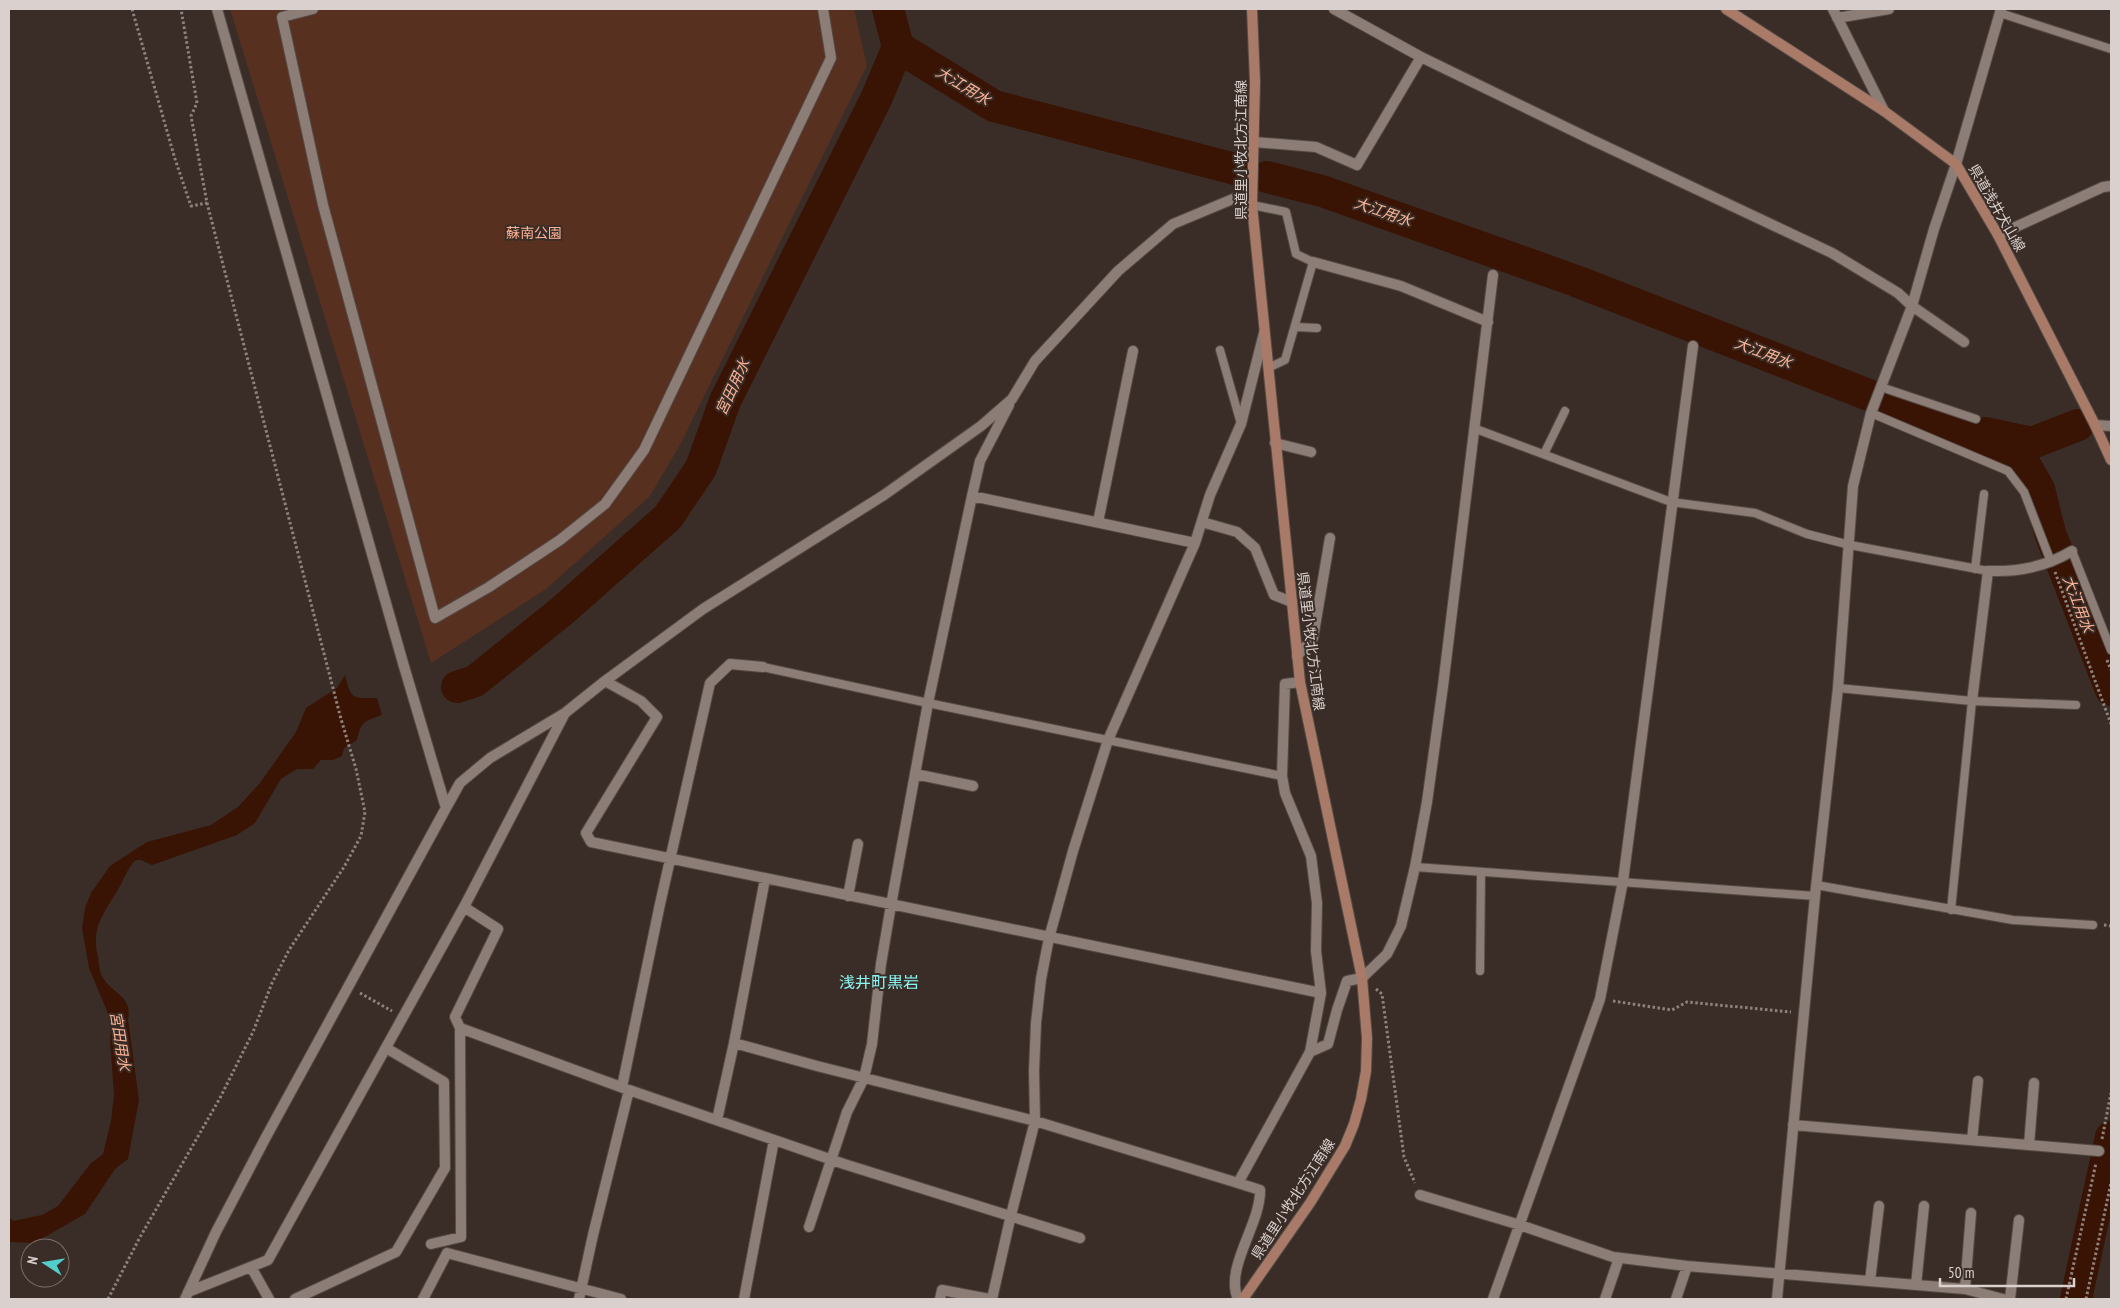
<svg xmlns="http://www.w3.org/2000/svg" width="2120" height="1308" font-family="'PT Sans Narrow','Noto Sans JP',sans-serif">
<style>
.green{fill:#583020}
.water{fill:#391404}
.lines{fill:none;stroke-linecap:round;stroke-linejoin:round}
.river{stroke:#391404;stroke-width:32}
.lane-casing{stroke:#554a45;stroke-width:10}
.street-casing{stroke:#554a45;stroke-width:12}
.secondary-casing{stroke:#554a45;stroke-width:12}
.path{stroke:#8d827d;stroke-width:3;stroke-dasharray:2.5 2.5;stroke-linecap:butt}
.lane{stroke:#8d7d77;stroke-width:8}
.street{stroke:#8d7d77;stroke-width:10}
.secondary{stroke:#a87a67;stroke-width:10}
.labels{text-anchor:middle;stroke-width:4;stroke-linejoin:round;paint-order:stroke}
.street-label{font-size:14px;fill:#dad1ce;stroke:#3a2d27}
.park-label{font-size:14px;fill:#fcb294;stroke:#3a2d27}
.water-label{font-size:15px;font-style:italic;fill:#fbb294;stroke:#3a2d27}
.quarter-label{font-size:16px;fill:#8af6f2;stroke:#3a2d27}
</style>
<rect width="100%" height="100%" fill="#3a2d27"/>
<path class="green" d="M230 9H854L867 66 681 443 650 496 546 589 431 663Z"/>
<path class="water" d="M345 675C351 700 353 698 377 698L382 715C365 721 361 721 357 740L344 748 342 756 333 760H321L313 769H297L281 779 255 823 237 835 152 865 141 860H136C128 867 125 877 120 886 106 912 90 925 98 957 99 963 99 970 102 976 110 993 133 995 128 1019L139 1100 128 1159 115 1169 85 1214 34 1243 9 1242V1217L13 1221 42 1215 58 1206 91 1163 103 1154 111 1121 114 1095 110 1041 111 1026 107 1011 89 968 82 928 85 908 91 893 110 866 147 842 211 825 238 807 260 783 296 732 306 708 337 688Z"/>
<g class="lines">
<path class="river" d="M898 47 994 106 1235 169
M1267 177 1322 191 1576 281 1974 436 2027 468 2039 489 2050 533 2111 690
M1985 433 2032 443 2078 425
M457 687 475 681 562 611 668 517 701 468 725 401 876 99 898 47 888 9
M2076 1299 2111 1137"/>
<g class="lane-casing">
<path id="lane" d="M2000 13 2111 49
M1252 205 1286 212 1296 254 1313 262 1285 360 1268 368
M1296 327 1317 328
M1220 350 1241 424
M1881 387 1976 419
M1871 413 2008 471 2024 492 2051 562
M1476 429 1671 502 1755 513 1807 534 1850 545 1988 571
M1544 454 1565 411
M2072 551 2111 650
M1975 569 1984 494
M763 667 928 703 1282 776
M1838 688 1972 701 2076 705
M1415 867 1815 896
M1816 885 2013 920 2093 925
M1951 910 1972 701
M1480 971 1481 872"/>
</g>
<g class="street-casing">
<path id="street" d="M313 9 282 17 323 205 435 618 489 587 560 540 605 504 644 450 831 58 823 9
M1334 9 1421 57 1590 139 1832 253 1898 293 1912 306 1964 342
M1833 9 1884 111
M1837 18 1889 9
M1254 142 1316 147 1357 165 1421 57
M1998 235 2103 187 2111 186
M1313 262 1401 286 1488 322
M2095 425 2111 426
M1275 443 1311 452
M972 496 980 461 1009 405
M1098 522 1133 351
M1202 522 1237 532 1255 548 1274 595 1292 602
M1297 656 1313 638 1330 538
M605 681 641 701 657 717 586 833 591 842 1321 993 1310 1052
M1300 682 1285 684 1282 776 1285 793 1311 856 1317 903 1316 951 1321 993
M1972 701 1988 571C2019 572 2045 567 2072 551
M915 774 973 786
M446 808 460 783 490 758 565 713 605 681 703 609 884 495 981 426 1012 399 1035 361 1118 271 1173 224 1252 191
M848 896 858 844
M464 907 498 929 455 1017 460 1028 629 1090 844 1164 1080 1238
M734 1043 817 1066 1035 1121 1238 1183 1310 1052 1328 1044 1337 1010 1347 981 1362 978 1387 954 1401 926 1415 867 1427 802 1443 686 1493 275
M622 1087 660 904 710 683 730 664 763 667
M717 1120 734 1043 765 879
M1793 1125 2099 1151
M1972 1140 1978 1081
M2029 1145 2034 1083
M1420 1195 1520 1225 1613 1257 1687 1266 1965 1289 2003 1299
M809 1227 847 1112 864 1078 872 1044 881 964 891 905 928 703 972 496 1195 543
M431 1244 461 1237 460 1028
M251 1267 269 1299
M1870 1281 1879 1206
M1916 1285 1924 1206
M1965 1289 1971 1213
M188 1292 268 1260 464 907 565 713
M185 1299 216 1232 266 1137 446 808 403 663 217 9
M295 1299 396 1252 445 1168 444 1082 386 1048
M423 1299 447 1253 621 1299
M579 1299 593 1235 629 1090
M744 1299 774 1140
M940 1299 942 1290 989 1299
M992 1299 1011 1215 1035 1121 1034 1071 1036 1023 1041 979 1049 938 1073 851 1108 740 1195 543 1210 495 1241 424 1264 333
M1238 1299C1224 1268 1261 1224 1260 1190L1238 1183
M1493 1299 1600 999 1623 881 1693 346
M1605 1299 1619 1258
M1676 1299 1687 1266
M1777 1299 1815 896 1838 688 1853 486 1871 413 1912 306 1934 229 1956 164 2001 9
M2010 1299 2019 1220"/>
</g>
<g class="secondary-casing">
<path id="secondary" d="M1726 9 1884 111 1956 164 1998 235 2095 425 2111 460
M1243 1299 1310 1203 1345 1146 1354 1124 1361 1099 1366 1071 1367 1038 1362 978 1300 682 1252 205 1255 82 1252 9"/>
</g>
<path class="path" d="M132 9 175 159 191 206 207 203
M2055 572 2111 724
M2107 660 2111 670
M2104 925 2111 926
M1376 989 1382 994 1404 1157 1415 1183
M360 993 392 1011
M1613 1001 1672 1010 1687 1002 1791 1012
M2102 1139 2111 1093
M108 1299 139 1239 220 1098 253 1032 272 983 289 950 344 867 361 836 365 812 356 769 341 719 207 203 191 116 197 103 181 9
M2066 1299 2096 1163
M2086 1299 2111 1183"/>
<use href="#lane" class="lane"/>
<use href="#street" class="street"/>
<use href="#secondary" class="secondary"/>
</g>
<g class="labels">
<g class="street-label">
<text transform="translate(1241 150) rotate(-90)" y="5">県道里小牧北方江南線</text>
<text transform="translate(1997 208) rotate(60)" y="5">県道浅井犬山線</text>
<text transform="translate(1311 641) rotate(83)" y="5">県道里小牧北方江南線</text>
<text transform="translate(1293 1199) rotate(-57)" y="5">県道里小牧北方江南線</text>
</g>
<g class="park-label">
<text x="534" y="238">蘇南公園</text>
</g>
<g class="water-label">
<text transform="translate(963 86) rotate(31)" y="5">大江用水</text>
<text transform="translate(1383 212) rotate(19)" y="5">大江用水</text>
<text transform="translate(1763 353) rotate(21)" y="5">大江用水</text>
<text transform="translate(733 387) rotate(-65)" y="5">宮田用水</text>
<text transform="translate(2078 604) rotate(69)" y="5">大江用水</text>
<text transform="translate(120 1041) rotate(81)" y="5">宮田用水</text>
</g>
<g class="quarter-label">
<text x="879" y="988">浅井町黒岩</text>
</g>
</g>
<rect width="2120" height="1308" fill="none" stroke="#dad1ce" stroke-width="20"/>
<g transform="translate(45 1263) rotate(282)"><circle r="24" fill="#3a2d27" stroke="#7a6f6a"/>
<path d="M0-4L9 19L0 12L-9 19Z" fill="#53cdca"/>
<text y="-8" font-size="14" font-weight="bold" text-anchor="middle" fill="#dad1ce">N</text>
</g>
<path d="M1940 1278v8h134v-8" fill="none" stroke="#dad1ce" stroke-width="2.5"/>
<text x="1948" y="1278" font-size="15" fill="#dad1ce" stroke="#3a2d27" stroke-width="4" paint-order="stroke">50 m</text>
</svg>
